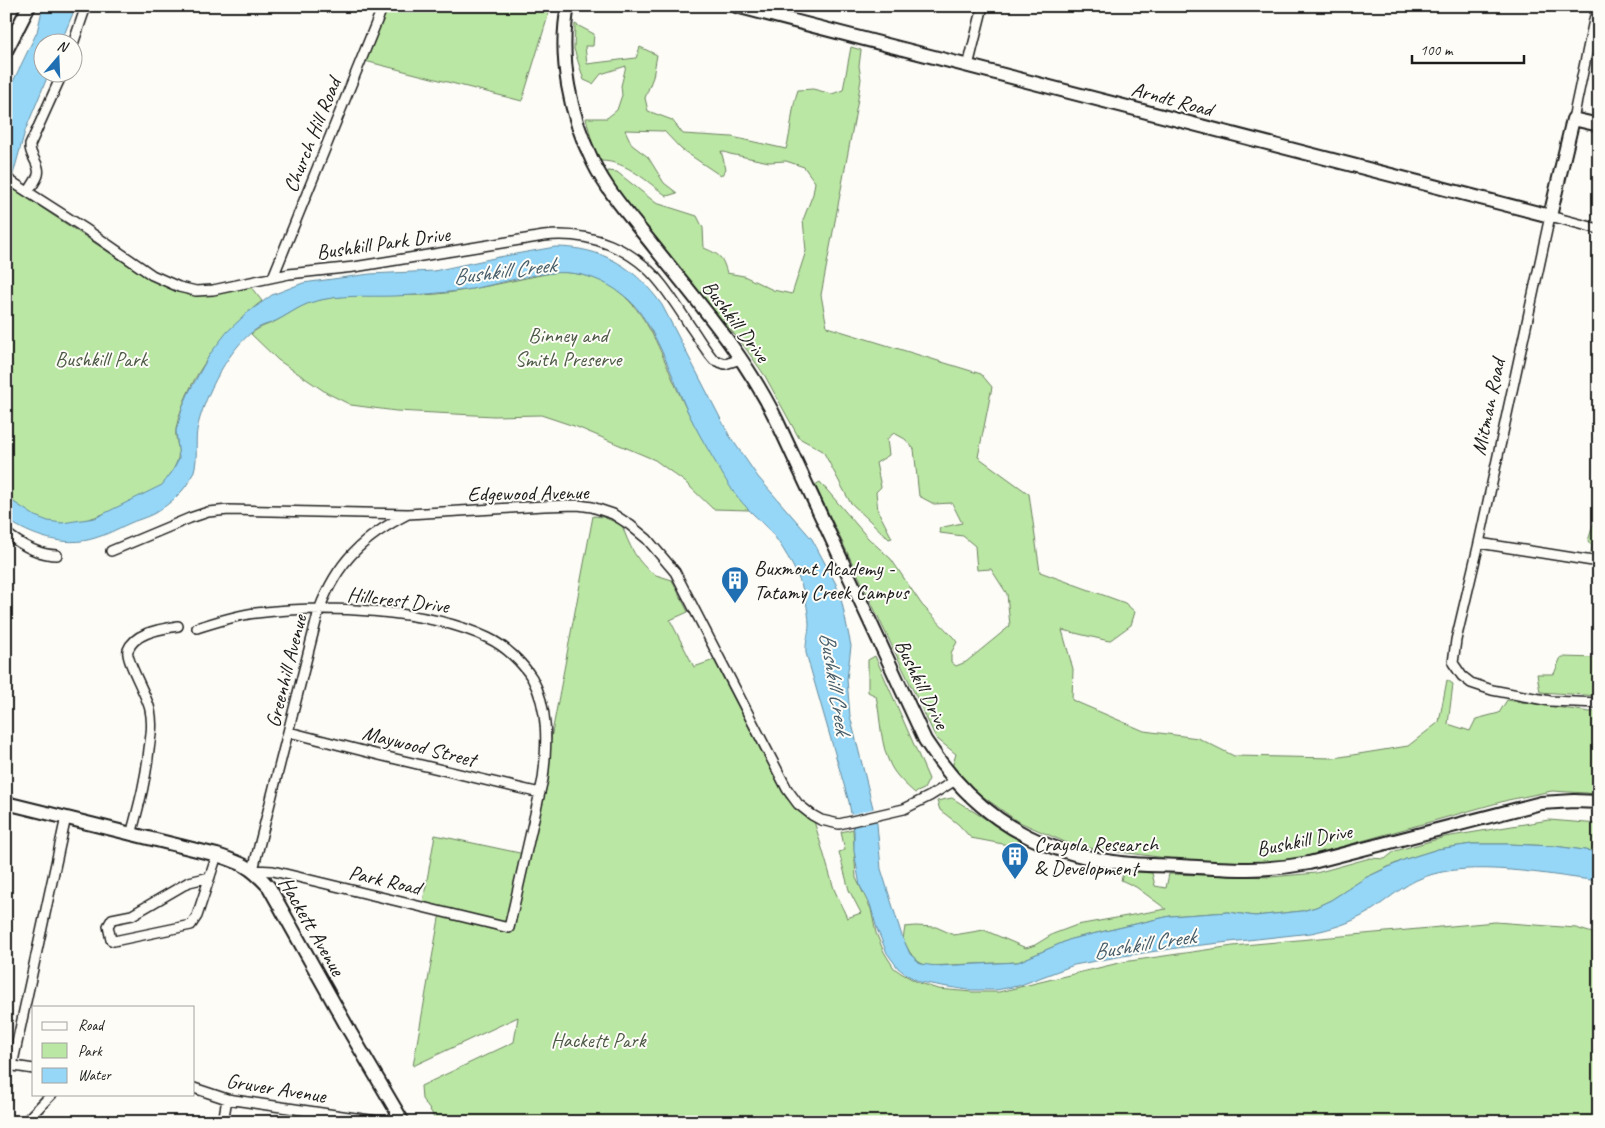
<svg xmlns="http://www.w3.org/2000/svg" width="1605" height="1128" font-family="Caveat,sans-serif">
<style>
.green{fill:#bbe7a4;stroke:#6c8260}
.water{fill:#96d7f7;stroke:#658c9f}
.pier{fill:#fdfcf7}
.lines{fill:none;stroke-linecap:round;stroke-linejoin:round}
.street-casing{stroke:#1c1c1c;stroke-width:12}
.secondary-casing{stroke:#1c1c1c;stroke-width:16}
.street{stroke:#fdfcf7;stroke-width:9}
.secondary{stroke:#fdfcf7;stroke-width:12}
.labels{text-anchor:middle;stroke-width:4;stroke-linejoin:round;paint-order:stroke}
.street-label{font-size:21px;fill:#1c1c1c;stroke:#fdfcf7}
.park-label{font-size:21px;fill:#4c5945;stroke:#fdfcf7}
.poi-label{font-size:21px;fill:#1c1c1c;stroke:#fdfcf7;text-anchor:start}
.water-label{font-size:22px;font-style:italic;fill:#475d69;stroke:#fdfcf7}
</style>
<rect width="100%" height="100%" fill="#fdfcf7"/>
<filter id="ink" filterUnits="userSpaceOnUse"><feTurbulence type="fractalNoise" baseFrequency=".02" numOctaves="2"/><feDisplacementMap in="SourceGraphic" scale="10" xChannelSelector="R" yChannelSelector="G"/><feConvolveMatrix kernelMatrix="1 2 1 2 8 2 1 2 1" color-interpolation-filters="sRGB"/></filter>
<g filter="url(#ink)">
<path class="green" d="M388 6H551L522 101 365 61Z
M575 24 594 34 593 46H585L587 64 636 58 640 47 657 55 653 77 645 98 648 111 672 120 683 134 732 137 786 149C792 130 791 109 798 90L813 89 832 94 843 90 851 47 861 50 859 66 861 79 857 105 821 295 827 327 981 374 992 387 978 457 1029 494 1040 572 1125 603 1135 612 1131 625 1109 641 1062 630 1073 669 1072 700 1144 731 1198 738 1234 756 1334 758 1408 746 1439 722 1447 680 1453 684 1448 724 1470 731 1476 719 1499 713 1507 700 1590 712 1599 711V795L1587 793 1552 791 1508 800 1280 864 1205 863 1074 846 1017 821 974 790 952 767 956 754 936 738 815 485 820 482 868 538 891 559 922 605 953 637 957 642 951 653V662L956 666 966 662 1010 626 1007 594 991 569 977 570 975 546 963 536 940 533 939 528 962 523 952 503 934 504 919 496 914 449 905 439 894 433 887 439 889 455 876 463 881 487 876 492 878 511 892 538 889 539 850 502 823 451 799 438 765 376 744 346 693 285 607 176 608 171 617 172 656 203 697 216 703 228 704 248C720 255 722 256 727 273L744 276 773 290 792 294 806 251 803 220 813 194 815 182 804 167 786 161 769 162 730 154 721 151 726 169 721 176 681 149 664 131 625 130 632 145 648 157 664 183 677 193 667 196C647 182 627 161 601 161L595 154 586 118H607L617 110 622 95 621 86 626 66 601 74 593 84 584 80 574 49Z
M9 186 143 275 179 291 250 286 262 301C224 330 185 381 176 429 175 436 177 441 178 448 181 462 170 475 162 486 132 501 80 532 46 521 31 516 18 506 6 497V192Z
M557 272C646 274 655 349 688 412 706 447 725 479 749 510L713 509 685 482 655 460 577 427 541 415 494 416 396 411 351 405 327 393 278 360 251 334C259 327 265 326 274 322 288 315 300 305 315 301 355 291 396 298 437 294 477 290 517 279 557 272Z
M1599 506V554L1591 553 1592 546 1588 541Z
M593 516 603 517 622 525C628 543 638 566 656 575 661 577 667 578 672 580L688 612 670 620 694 667 714 660 786 798 814 821 834 889 847 918 861 913 849 890 839 852 845 850 841 832 853 829 856 878 871 909 876 933 884 952 894 968 901 973 919 983 938 989 972 992H999L1123 962 1233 946 1495 922 1576 928 1599 935V1122H435L432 1113 422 1099 421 1086 514 1042 518 1017 413 1066 441 907 423 902 435 835 529 855Z
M875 656 929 779 924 789 915 793C907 786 896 776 891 766 880 745 881 719 876 696L868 692V660Z
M1561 657 1599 658V696L1540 692 1537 674H1554Z
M952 798 1021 841 1019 847 971 838 958 824 940 810 937 801Z
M1549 820 1599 824V852L1554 846 1508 844H1472L1438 849 1406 859 1392 865 1365 878 1331 900 1316 907 1302 911 1255 916 1228 912 1170 916 1071 939 1018 962 928 966C913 962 909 951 903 939L905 927 915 926 936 927 954 935 984 930 1026 948 1035 945 1053 934 1077 925 1166 909 1136 887 1121 880 1124 871 1152 873 1155 886 1166 888 1169 874 1271 877 1316 873 1370 858 1385 859 1395 851 1445 837Z"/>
<path class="water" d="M43 6H76L61 42H42V72L49 73 25 131 11 182 6 192V96L37 32Z
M555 247C602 247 635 267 662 305L729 435 758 477 812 539 836 584 842 603 851 646 847 679 850 716 877 824 881 869 902 936 910 954 921 964 937 966 1018 962 1071 939 1170 916 1228 912 1255 916 1302 911 1316 907 1331 900 1365 878 1406 859 1438 849 1472 844H1508L1554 846 1599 852V881C1548 875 1472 859 1424 877 1402 885 1387 901 1369 912 1351 923 1331 929 1311 933L1184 947 1123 956 1074 965 1018 986 996 990H968L942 986 920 982 907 975 898 968 887 953 877 929 870 904 860 886 854 851V831L849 802 806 653C805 643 809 634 809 624 809 617 807 608 806 601 801 577 786 552 772 533 766 525 758 519 751 512 740 501 730 488 723 475 710 453 696 430 686 408 672 376 653 321 628 299 612 285 592 275 570 273 540 270 497 285 466 290 442 293 419 295 395 296 368 297 340 294 313 302 298 306 286 317 271 323 268 324 264 325 260 327 231 342 203 398 197 430 195 443 198 458 194 471 187 490 171 503 155 513 146 518 136 520 128 524 117 529 106 535 95 538 65 548 31 536 6 519V497L35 516 48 521 62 523 95 518 162 485 172 472 179 458 176 431 183 406 189 392 210 354 227 332 247 313 272 295 303 283 370 274 434 271 499 257Z"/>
<path class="pier" d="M876 808 879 821 851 827 849 815Z"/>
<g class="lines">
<g class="street-casing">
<path id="street" d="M72 47 86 6
M968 66 983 6
M1573 119 1597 6
M6 178 84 228 152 275 179 287 196 291 213 290 289 274 354 267 544 236C590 231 634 248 662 285 672 298 681 312 690 326 698 337 705 350 714 360L725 364 741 359
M28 192C31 187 36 181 38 175 41 164 29 156 30 145L63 72
M1599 229 1550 216 1479 543 1456 640 1453 663 1462 676 1471 683 1492 690 1550 701 1599 703
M273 277 383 6
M6 533C21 545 38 555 57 555
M1479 543 1599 562
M111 551 190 518 208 512 229 510 408 514 544 506 578 505 592 507 613 514 630 525 647 539 675 572 787 789 798 804 812 815 821 820 839 824 904 809 930 796 954 781
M197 628C216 622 236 615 256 613 323 605 426 608 488 638 505 646 522 662 532 678 549 709 547 745 543 779L509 928 273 871 253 870 319 610C337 562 363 537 408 514
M289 732 379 755 540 793
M131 835C139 805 146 780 149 749 151 736 153 723 150 710 148 697 125 659 128 650 135 632 162 629 178 626
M210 877 189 882 132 915 112 919 108 926 111 940 114 941 191 925 197 916 217 855
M7 1065 34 1069
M12 1066 66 817
M194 1088 227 1099 383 1122
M25 1122 52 1094
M223 1122 227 1099"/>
</g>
<g class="secondary-casing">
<path id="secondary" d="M568 6C558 57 570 116 593 162 608 193 633 220 655 248 699 303 746 357 777 421L925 740C967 805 1021 845 1097 859 1124 865 1153 865 1180 866 1227 869 1262 872 1309 863L1541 803 1574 801 1599 802
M736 6 1550 216 1573 119 1599 125
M6 51 29 6
M6 803 217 855C244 864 250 866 269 887L350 1032 403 1122"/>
</g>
<use href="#street" class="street"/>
<use href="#secondary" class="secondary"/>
</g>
</g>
<defs>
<g id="building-pin" transform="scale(1.4375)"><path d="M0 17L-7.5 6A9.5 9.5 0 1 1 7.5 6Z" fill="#1f6fb2" stroke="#fdfcf7"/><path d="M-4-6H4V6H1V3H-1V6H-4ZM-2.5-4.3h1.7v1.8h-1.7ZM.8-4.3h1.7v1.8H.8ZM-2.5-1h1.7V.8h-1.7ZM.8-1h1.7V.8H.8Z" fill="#fff"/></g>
</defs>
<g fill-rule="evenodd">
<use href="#building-pin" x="735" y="580"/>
<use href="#building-pin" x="1015" y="856"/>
</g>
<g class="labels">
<g class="street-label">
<text transform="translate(1172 99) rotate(15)" y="7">Arndt Road</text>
<text transform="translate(312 135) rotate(-68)" y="7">Church Hill Road</text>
<text transform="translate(383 243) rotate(-8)" y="7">Bushkill Park Drive</text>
<text transform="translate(736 321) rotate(53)" y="7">Bushkill Drive</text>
<text transform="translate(1488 407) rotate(-78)" y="7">Mitman Road</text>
<text transform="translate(528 493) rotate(-1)" y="7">Edgewood Avenue</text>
<text transform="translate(398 600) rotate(7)" y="7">Hillcrest Drive</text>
<text transform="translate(286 671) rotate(-76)" y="7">Greenhill Avenue</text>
<text transform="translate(922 684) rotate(64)" y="7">Bushkill Drive</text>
<text transform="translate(419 746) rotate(14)" y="7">Maywood Street</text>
<text transform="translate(1304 840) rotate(-11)" y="7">Bushkill Drive</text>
<text transform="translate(385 880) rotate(13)" y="7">Park Road</text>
<text transform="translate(312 926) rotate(60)" y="7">Hackett Avenue</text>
<text transform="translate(276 1088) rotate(9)" y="7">Gruver Avenue</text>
</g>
<g class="park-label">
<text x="568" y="342">Binney and<tspan x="568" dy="24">Smith Preserve</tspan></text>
<text x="101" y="366">Bushkill Park</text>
<text x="598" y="1047">Hackett Park</text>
</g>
<g class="poi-label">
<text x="754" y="575">Buxmont Academy -<tspan x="754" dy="24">Tatamy Creek Campus</tspan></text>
<text x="1034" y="851">Crayola Research<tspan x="1034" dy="24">&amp; Development</tspan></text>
</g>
<g class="water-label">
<text transform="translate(504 270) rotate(-7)" y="8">Bushkill Creek</text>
<text transform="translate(836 683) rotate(81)" y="8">Bushkill Creek</text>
<text transform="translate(1144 943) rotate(-9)" y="8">Bushkill Creek</text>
</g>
</g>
<rect width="1605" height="1128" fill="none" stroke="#fdfcf7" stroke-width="25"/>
<rect x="12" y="12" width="1580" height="1103" fill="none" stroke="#1c1c1c" stroke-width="2" filter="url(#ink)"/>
<rect x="32" y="1006" width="162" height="90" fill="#fdfcf7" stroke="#a3a29f"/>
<rect x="42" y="1022" width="25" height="8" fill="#fdfcf7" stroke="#a3a29f"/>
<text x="78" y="1030" font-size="15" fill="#1c1c1c">Road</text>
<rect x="42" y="1043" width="25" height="15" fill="#bbe7a4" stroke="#a3a29f"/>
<text x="78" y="1056" font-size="15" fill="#1c1c1c">Park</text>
<rect x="42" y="1068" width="25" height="15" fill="#96d7f7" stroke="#a3a29f"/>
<text x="78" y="1080" font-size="15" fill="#1c1c1c">Water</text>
<g transform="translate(58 58) rotate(19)"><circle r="24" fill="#fdfcf7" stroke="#a3a29f"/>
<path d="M0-4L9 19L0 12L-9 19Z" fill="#1f6fb2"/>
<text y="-8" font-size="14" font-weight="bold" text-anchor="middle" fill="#1c1c1c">N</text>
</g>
<path d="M1412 55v8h112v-8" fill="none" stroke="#1c1c1c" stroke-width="2.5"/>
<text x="1420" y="55" font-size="15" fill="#1c1c1c" stroke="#fdfcf7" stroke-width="4" paint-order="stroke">100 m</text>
</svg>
